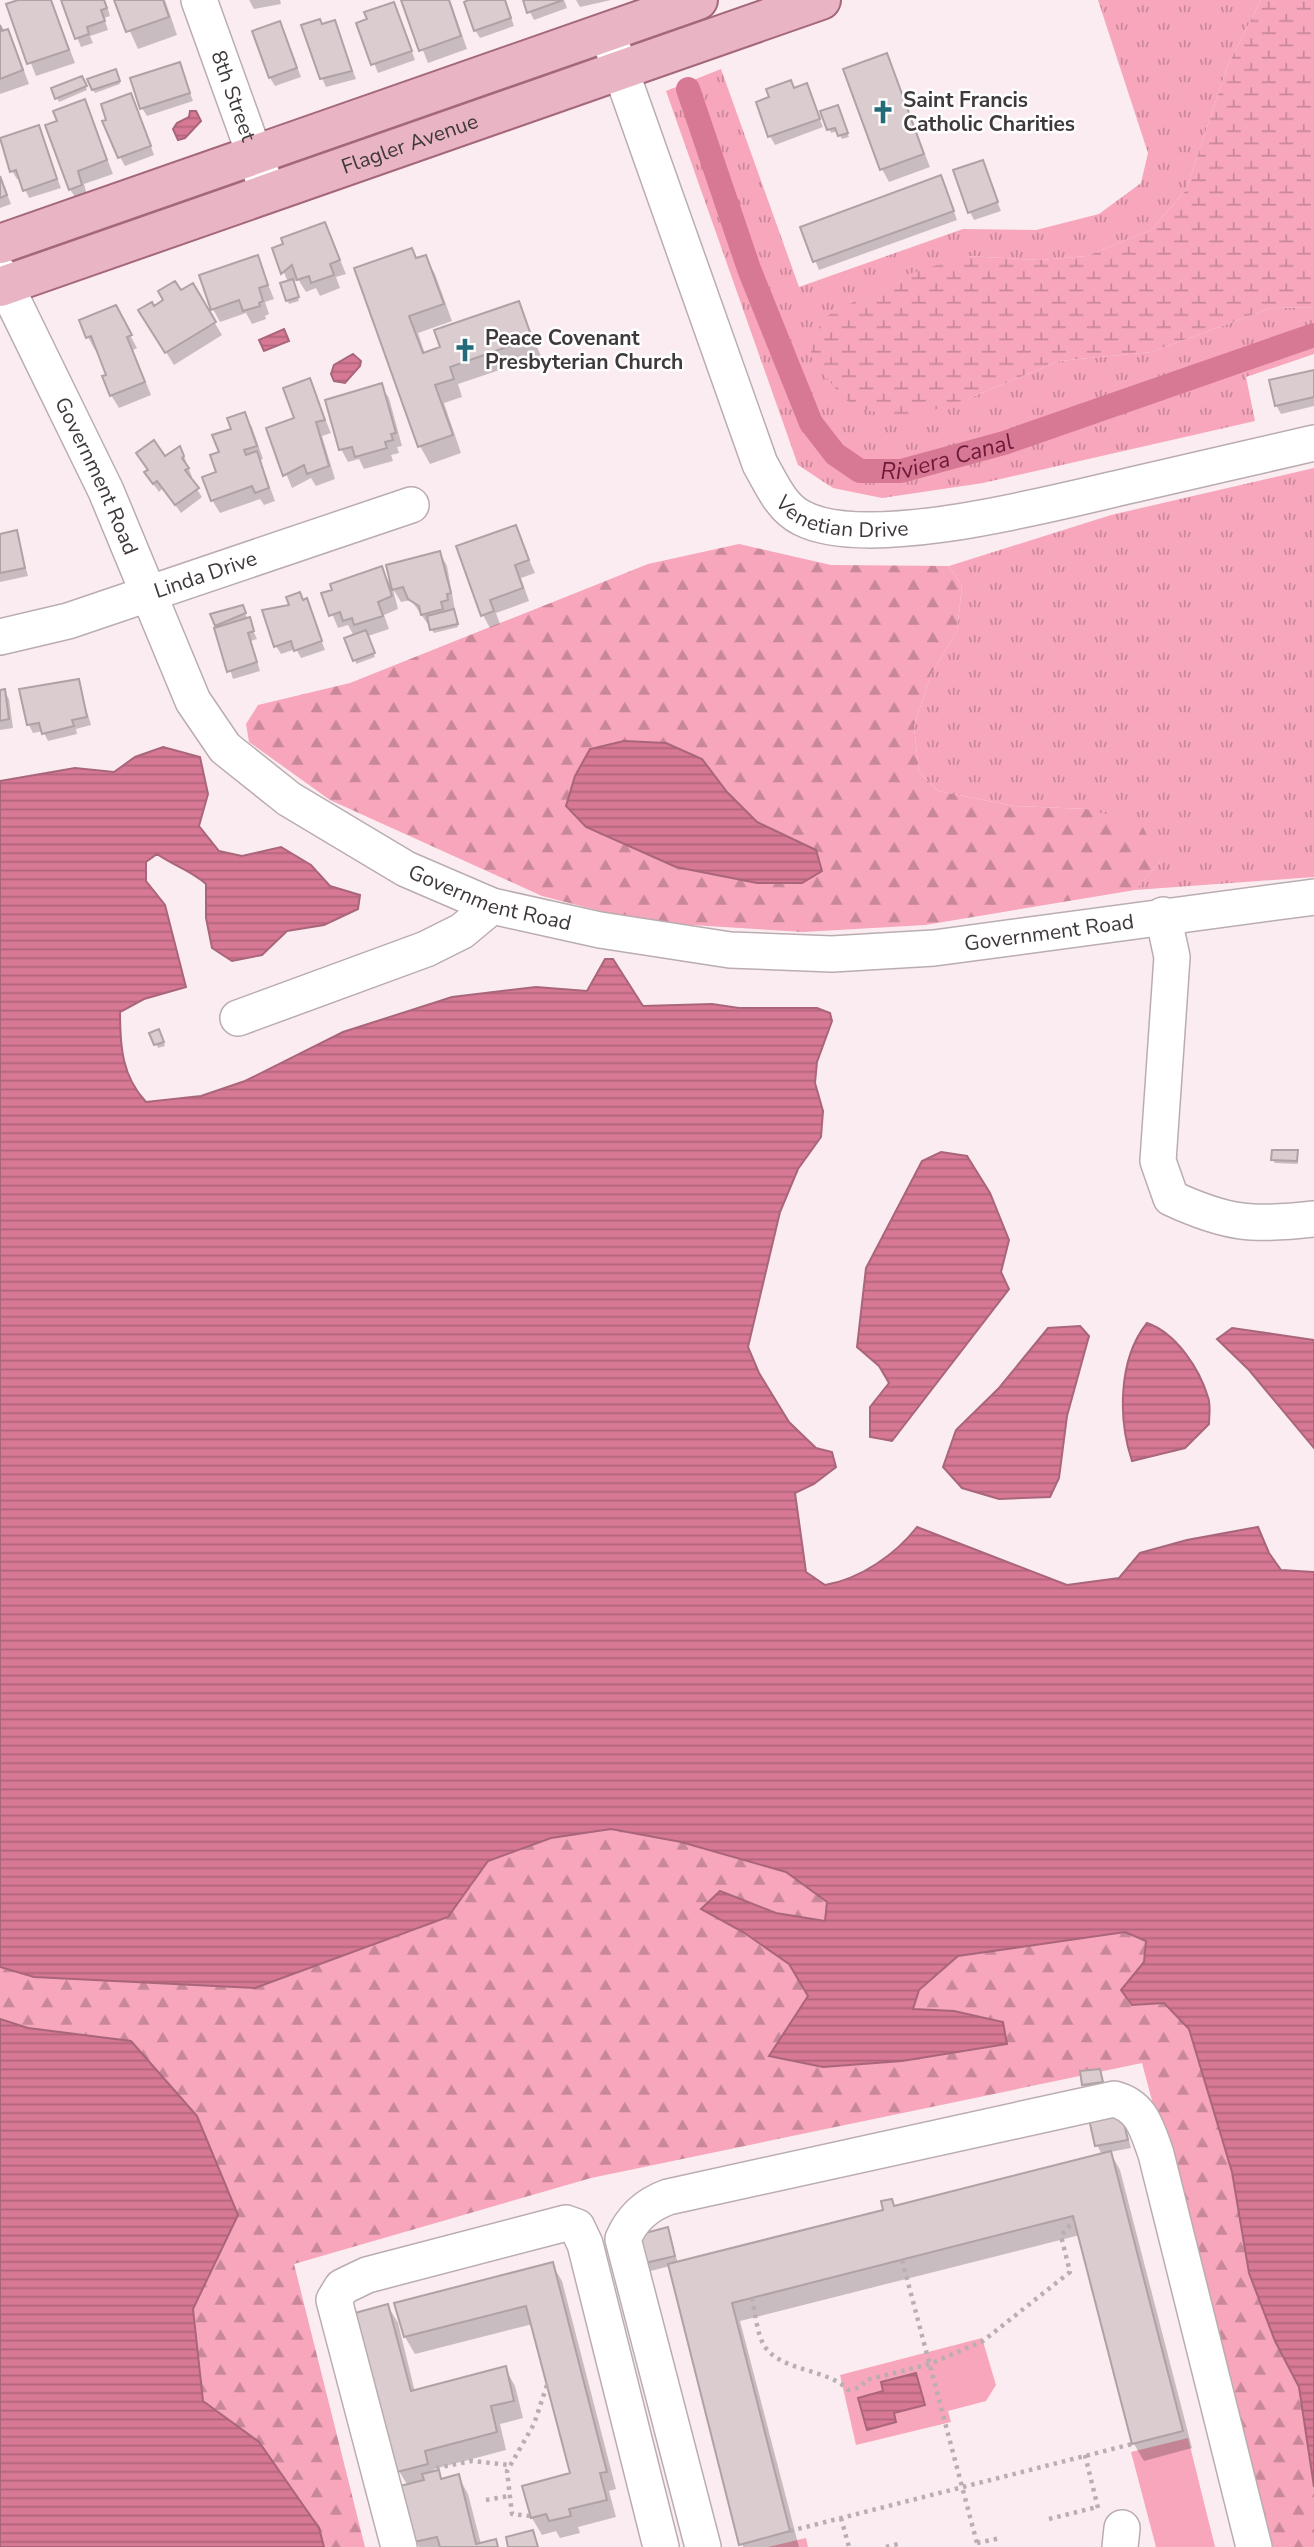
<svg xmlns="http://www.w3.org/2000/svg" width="1314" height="2547" font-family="'Nunito Sans',sans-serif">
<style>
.grass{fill:url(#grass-tufts)}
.forest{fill:url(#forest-firs);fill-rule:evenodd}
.wetland{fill:url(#wetland-marsh)}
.garden{fill:#f7a6bc}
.water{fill:url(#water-rules);stroke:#a9667a;stroke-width:2}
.shadow{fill:#0003}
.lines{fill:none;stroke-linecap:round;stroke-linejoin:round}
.canal{stroke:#d77995;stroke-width:24}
.building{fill:#dacccf;stroke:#afa2a5;stroke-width:2}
.minor-casing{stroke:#baadb0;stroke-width:38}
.major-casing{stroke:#a4687a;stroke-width:42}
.path{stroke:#b9aeb2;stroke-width:4.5;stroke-dasharray:3.5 5;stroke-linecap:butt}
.minor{stroke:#fff;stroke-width:35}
.major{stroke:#e9b4c4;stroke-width:38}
.labels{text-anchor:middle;stroke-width:5;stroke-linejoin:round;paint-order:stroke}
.street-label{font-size:21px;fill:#3f393b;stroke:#fefefe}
.poi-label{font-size:21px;font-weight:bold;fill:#3f393b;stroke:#fefefe;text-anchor:start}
.water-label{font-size:23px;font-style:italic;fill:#6e193a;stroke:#fefefe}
</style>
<defs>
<pattern id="grass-tufts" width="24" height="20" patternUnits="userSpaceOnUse" patternTransform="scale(1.75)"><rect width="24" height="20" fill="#f7a6bc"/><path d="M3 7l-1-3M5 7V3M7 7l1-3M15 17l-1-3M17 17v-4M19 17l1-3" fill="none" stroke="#c9889a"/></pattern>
<pattern id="forest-firs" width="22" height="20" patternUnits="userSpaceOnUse" patternTransform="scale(1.75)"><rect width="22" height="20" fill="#f7a6bc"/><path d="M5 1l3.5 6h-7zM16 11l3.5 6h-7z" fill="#c9889a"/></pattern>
<pattern id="wetland-marsh" width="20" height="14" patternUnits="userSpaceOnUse" patternTransform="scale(1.75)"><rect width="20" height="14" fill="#f7a6bc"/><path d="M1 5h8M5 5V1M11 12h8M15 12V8" fill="none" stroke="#c9889a"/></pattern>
<pattern id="water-rules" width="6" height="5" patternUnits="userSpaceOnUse" patternTransform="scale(1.75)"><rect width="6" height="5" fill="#d77995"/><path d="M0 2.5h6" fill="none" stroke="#b0647b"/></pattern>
</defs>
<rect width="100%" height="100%" fill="#faecf0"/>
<path class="grass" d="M1098 0H1261L1228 65 1186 190 1151 230 1087 256 1040 260 967 256V399L1059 361 1151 352 1271 308 1314 307V354L1246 377 1255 421 983 483 882 498 833 488 798 465 666 91 721 69 799 287 963 229 1036 230 1099 214 1141 183 1148 153Z
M1314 468V877L1135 890 1160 862 1086 809 1014 806 938 791 919 772 914 726 931 674 957 631 962 586 949 566 1111 515Z"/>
<path class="forest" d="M739 544 831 565 949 566 962 586 957 631 931 674 914 726 919 772 938 791 1014 806 1086 809 1141 823 1160 862 1135 890 925 925 803 932 643 922 542 896 330 800 249 742 246 724 258 705 350 683 648 564ZM702 759 727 792 757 822 816 850 676 867Z
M611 1829 681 1842 787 1872 827 1902 825 1921 776 1913 720 1891 701 1909 743 1932 789 1964 808 1997 770 2057 823 2067 902 2061 1007 2044 1003 2022 954 2011 913 2009 919 1990 958 1956 1125 1932 1147 1941 1144 1962 1132 2005 1164 2003 1189 2028 1232 2172 1249 2273 1275 2341 1299 2387 1314 2487V2547H1271L1142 2063 591 2178 294 2264 365 2547H324L319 2528 203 2401 193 2309 210 2271 28 2028 0 2019V1967L34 1977 471 1887C476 1879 482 1865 490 1860 523 1837 572 1835 611 1829Z"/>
<path class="wetland" d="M1261 0H1314V307L1271 308 1151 352 1059 361 967 399 913 417 862 410 843 398 812 359 810 340 827 316 905 275 967 256 1040 260 1087 256 1151 230 1186 190 1228 65Z"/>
<path class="garden" d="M982 2338 996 2385 986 2401 948 2411 951 2422 856 2445 840 2375Z
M1188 2438 1215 2547H1156L1131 2452Z
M806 2538 808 2547H768Z"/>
<path class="water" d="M190 111H196L201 121 185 138 178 140 173 129 177 123 189 117Z
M284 329 289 341 264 351 259 340Z
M353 354 361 361 360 366 345 383 334 381 331 374 334 365Z
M624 741 666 743 702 759 727 792 757 822 816 850 822 871 802 883H757L676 867 586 827 566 806 575 776 590 749Z
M163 747 200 757 208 794 199 826 219 851 242 856 281 847 311 865 330 886 360 895 358 909 324 925 287 931 262 955 232 961 212 948 206 918V884C190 870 174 866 157 854L146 862V881L165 905 186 987 144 999 120 1012C120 1047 122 1076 146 1102L201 1096 245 1081 343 1032 452 997 536 987 587 991 605 959H613L643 1006 712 1004 739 1008H817L830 1013 832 1021 817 1062 815 1083 823 1111 821 1137 798 1169 780 1212 748 1347 759 1373 789 1422 816 1448 832 1452 836 1467 814 1484 795 1493 806 1572 825 1585C860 1579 895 1555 917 1527L1067 1585 1119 1578 1140 1553 1187 1540 1258 1527 1269 1553 1281 1570 1314 1572V2487L1299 2387 1275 2341 1249 2273 1232 2172 1189 2029 1164 2003 1132 2005 1121 1990 1144 1962 1146 1941 1125 1932 958 1956 919 1990 913 2009 954 2011 1003 2022 1007 2044 902 2061 823 2067 769 2056 808 1996 789 1964 743 1932 701 1909 720 1891 776 1913 825 1921 827 1902 786 1872 681 1842 611 1829 551 1838 488 1861 448 1917 255 1988 34 1977 0 1967V781L75 768 114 772 135 757Z
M941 1152 967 1156 990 1193 1009 1240 1001 1272 1009 1289 892 1441 870 1437V1407L889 1383 879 1366 857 1347 866 1268 922 1161Z
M1147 1323C1176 1333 1199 1368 1208 1397 1211 1405 1209 1416 1209 1424L1185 1448 1132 1461C1118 1419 1118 1359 1147 1323Z
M1080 1326 1089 1336 1067 1416 1059 1478 1050 1497 999 1499 962 1488 943 1467 956 1430 999 1388 1048 1328Z
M1232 1328 1314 1340V1448L1249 1370 1217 1339Z
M0 2019 28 2028 131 2041 197 2116 238 2215 193 2309 203 2401 259 2442 319 2528 324 2547H0Z
M916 2373 925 2405 894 2413 896 2422 867 2430 858 2398 883 2391 881 2382Z"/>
<path class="shadow" d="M24 0H51L75 63 36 76 8 5Z
M62 0H105L110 16 104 18 108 30 90 36 93 43 81 47Z
M116 0H165L177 35 138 49Z
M249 0H280L281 4 254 9Z
M403 0H450L467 49 428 63Z
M473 0H505L514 26 480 38 475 30Z
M524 0H564L567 8 534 20Z
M576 0H611L580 7Z
M394 4 415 60 378 73 359 24Z
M334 22 356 79 326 87 322 78V26Z
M280 23 301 77 275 86 270 78Z
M0 24 14 44 29 84 0 94Z
M886 55 930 167 889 182 882 169Z
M179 64 193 101 147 116 142 108Z
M117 74 120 84 95 93 93 90Z
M84 81 87 90 59 102 57 98Z
M806 85 823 127 775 145 770 136 772 98Z
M85 101 113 174 84 184 88 198 78 202 70 189 59 123Z
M135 103 154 155 125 166 120 157Z
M839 110 849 137 842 139 838 131 831 133 823 112Z
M38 127 61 188 29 198 20 178 17 179 12 171Z
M982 162 1001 211 974 220 970 212Z
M0 176 11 204 0 208Z
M945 186 957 220 819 270 802 228Z
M325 224 346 274 336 277 340 288 320 296 316 288 306 292 298 279 293 283 299 301 289 304 282 284 288 282 274 249Z
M411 250 417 260 425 257 435 274 452 321 418 333 425 354 442 348 518 303 541 356 458 384 462 397 444 403 461 453 430 464 420 446 356 269Z
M257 257 274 299 265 302 269 314 265 316 266 319 252 324 246 313 220 322 213 309Z
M192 285 222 335 174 365 148 323 154 308Z
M115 307 137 348 133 350 151 395 119 408 111 395 109 376 98 349 95 350 88 337Z
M1314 372V406L1281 414 1276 405Z
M309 381 331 433 322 436 335 479 316 486 311 478 292 488 268 429 296 419Z
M381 386 389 398 402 446 397 447 399 453 391 455 393 461 364 469 359 459 348 462 341 449Z
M244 414 252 427 263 459 260 460 275 501 264 505 260 499 220 513 212 500 218 473 233 430Z
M184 456 192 477 190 479 202 497 181 513 163 488 159 492 151 481 165 458Z
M515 527 535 573 521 578 529 601 496 613 500 624 490 628 483 615Z
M16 532 28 576 0 582V534Z
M440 553 447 566 458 627 434 633 411 600 401 602 393 589 398 609 384 615 389 629 368 636 375 657 356 664 354 636 348 625 338 628 324 594 381 568 392 587Z
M306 601 325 650 301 658 296 649 281 654 276 646Z
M244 611 257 639 251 641 260 671 233 679 213 615Z
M78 681 91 725 76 729 77 734 48 741 43 731 33 733 29 725Z
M4 691 9 699 13 728 0 730V692Z
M152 1034 161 1035 165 1046 158 1048Z
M1296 1152 1298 1164 1275 1163 1273 1160Z
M1099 2070 1103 2085 1086 2087 1084 2084Z
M1124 2121 1131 2148 1110 2152 1120 2170 1192 2448 1144 2461 1134 2444 1080 2235 740 2321 799 2547H743L670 2266 647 2272 642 2264 667 2229 678 2263 885 2211 891 2201 895 2208 1102 2155 1097 2145Z
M552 2264 562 2281 616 2489 609 2491 616 2517 578 2527 580 2533 560 2538 556 2531 542 2535 532 2518 572 2474 533 2324 415 2354 405 2337Z
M388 2306 398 2323 415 2392 505 2368 515 2386 523 2418 500 2424 506 2450 434 2469 442 2480 458 2476 468 2494 481 2544 495 2541 498 2547H419L416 2542 408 2486 399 2471Z"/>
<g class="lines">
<path class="canal" id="s1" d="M688 89 749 269 811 423 835 454 860 471H901L1004 443 1314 335"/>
</g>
<path class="building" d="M18 0H51L69 50 27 64 6 4Z
M61 0H104L107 8 101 10 105 21 87 27 89 34 75 39Z
M114 0H163L169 17 126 32Z
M401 0H449L461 36 419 51Z
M468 0H505L511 18 474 31 464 2Z
M523 0H563L527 13Z
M394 2 412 51 371 65 356 23 367 19 364 12Z
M320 19 322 24 335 20 352 71 320 79 301 25Z
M280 21 297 68 269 78 252 31Z
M0 25 2 31 8 29 23 70 0 79Z
M887 53 924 154 880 170 843 69Z
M180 62 190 93 140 109 130 78Z
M116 69 120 81 92 90 87 79Z
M82 76 87 86 55 99 51 88Z
M791 80 794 88 807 83 820 119 768 137 756 102 769 97 766 89Z
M131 93 151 146 118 158 102 121 106 120 101 104Z
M85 99 107 160 78 171 82 185 69 190 45 125 57 121 53 111Z
M838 105 848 133 838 136 835 128 827 130 820 111Z
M39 125 57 179 23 191 16 170 10 172 0 138Z
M983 160 998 202 968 213 953 170Z
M941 175 954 211 813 262 800 227Z
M0 176 7 195 0 198Z
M325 222 340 260 330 264 334 275 311 283 309 276 297 280 292 265 281 274 272 248 283 244 281 238Z
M412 248 416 258 426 255 444 304 409 316 423 353 440 347 434 330 519 301 532 338 450 367 454 379 435 385 453 435 418 447 354 268Z
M258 255 268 285 259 288 263 301 259 303 260 306 243 311 239 300 211 310 199 275Z
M293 279 299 297 286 301 280 283Z
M175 281 181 290 193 283 216 322 165 353 138 310 152 302 154 306 163 300 158 291Z
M116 305 132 335 127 337 145 382 110 396 102 376 106 375 91 336 86 338 79 320Z
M1314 370V397L1275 406 1269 380Z
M310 378 325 420 316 422 329 466 307 474 304 465 283 476 266 428 294 418 283 388Z
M382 383 396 433 391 434 393 440 385 442 387 448 355 457 352 447 339 450 325 400Z
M245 412 257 446 244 450 246 455 257 451 269 488 255 493 252 486 211 501 202 477 216 472 210 455 219 452 212 435 231 429 227 418Z
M154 440 165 456 180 446 184 456 182 458 189 468 185 470 199 488 175 505 157 481 153 484 144 472 148 470 136 453Z
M516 525 529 560 515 565 523 588 490 600 494 611 481 616 456 546Z
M17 530 25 568 0 573V534Z
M440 551 451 593 447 594 448 600 441 602 443 609 421 615 419 606 408 599 403 587 392 590 386 565Z
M382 566 392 596 378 602 383 616 354 625 352 618 343 621 340 612 329 616 321 593 332 590 330 584Z
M300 592 303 600 307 598 322 641 294 651 291 641 274 647 262 610 289 605 286 597Z
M243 605 246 613 215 626 210 614Z
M454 609 458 624 430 630 427 616Z
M250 617 254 631 248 633 257 662 227 672 214 628Z
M366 630 375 653 353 661 344 638Z
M79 679 87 717 72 720 74 726 42 734 39 723 27 725 19 689Z
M5 689 9 719 0 721V690Z
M159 1029 164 1042 154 1045 149 1033Z
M1272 1150H1298L1297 1161 1271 1160Z
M1100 2069 1103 2082 1082 2085 1080 2071Z
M1121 2111 1128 2140 1095 2146 1089 2119Z
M1111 2151 1183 2431 1132 2444 1073 2216 732 2303 790 2531 739 2545 668 2264 883 2210 881 2201 892 2199 894 2206Z
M668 2227 675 2256 641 2264 634 2236Z
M553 2262 607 2472 600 2473 607 2500 569 2509 571 2516 549 2521 546 2514 531 2518 522 2486 570 2473 526 2306 404 2337 394 2303Z
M388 2304 411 2391 506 2366 514 2401 491 2406 497 2432 425 2451 428 2464 397 2472 355 2313Z
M439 2470 441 2479 459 2474 476 2544 496 2539 498 2547H440L437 2537 414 2542 400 2486 424 2480 422 2474Z
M533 2530 538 2547H508L506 2537Z"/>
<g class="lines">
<g class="minor-casing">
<g id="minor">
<path id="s2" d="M199 0 268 192"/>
<path id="s3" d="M607 32 760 464C771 483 781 508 802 518 869 553 1057 502 1132 485 1193 471 1253 457 1314 443"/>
<path id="s4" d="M0 274 106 491 193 701 225 748 289 799 406 869 492 906 600 930 730 950 832 954 934 948 1314 897"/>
<path id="s5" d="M0 637 68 621 411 505"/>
<path d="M1163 915 1172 957 1158 1161 1171 1198C1227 1224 1253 1226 1314 1219"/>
<path d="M238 1018 426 949 462 931 492 906"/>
<path d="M399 2547 334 2300 342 2287 367 2275 566 2223 577 2227 585 2244 661 2547"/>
<path d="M703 2547 623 2239C632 2218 646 2205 668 2197L1114 2099C1142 2106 1147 2129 1156 2154L1254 2547"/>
<path d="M1120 2547 1122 2528"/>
</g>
</g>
<g class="major-casing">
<g id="major">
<path d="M0 244 698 0"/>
<path id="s6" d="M0 287 821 0"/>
</g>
</g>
<path class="path" d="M902 2260 978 2547
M752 2298C755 2312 757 2335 765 2347 783 2372 829 2369 848 2390L861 2387 866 2380 930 2364 983 2341 1070 2272 1061 2236 1074 2220
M1085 2455 1099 2512
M436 2468 472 2461 510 2465
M486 2500 509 2496
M530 2516 512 2514 507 2471 534 2424 547 2385
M841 2518 849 2547
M1049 2519 1097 2507
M790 2531 1132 2444
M977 2543 1001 2538
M886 2547 902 2543"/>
<use href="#minor" class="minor"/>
<use href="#major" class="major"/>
</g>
<defs>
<g id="church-bare" transform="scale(1.89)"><path d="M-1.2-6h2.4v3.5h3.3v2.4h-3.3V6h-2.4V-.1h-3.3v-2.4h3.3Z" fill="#236b78" stroke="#fefefe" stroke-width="2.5" paint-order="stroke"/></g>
</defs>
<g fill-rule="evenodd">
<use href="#church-bare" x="883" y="112"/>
<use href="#church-bare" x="465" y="350"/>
</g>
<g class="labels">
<g class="street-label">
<text dy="7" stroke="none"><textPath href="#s2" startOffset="102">8th Street</textPath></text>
<text dy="7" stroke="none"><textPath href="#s6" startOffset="434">Flagler Avenue</textPath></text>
<text dy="7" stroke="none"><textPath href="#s4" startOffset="224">Government Road</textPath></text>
<text dy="7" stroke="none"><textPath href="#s3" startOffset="567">Venetian Drive</textPath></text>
<text dy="7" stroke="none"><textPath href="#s5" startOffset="215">Linda Drive</textPath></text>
<text dy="7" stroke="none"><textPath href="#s4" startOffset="833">Government Road</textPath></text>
<text dy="7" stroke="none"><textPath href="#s4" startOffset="1400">Government Road</textPath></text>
</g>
<g class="poi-label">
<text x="903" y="107">Saint Francis<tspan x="903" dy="24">Catholic Charities</tspan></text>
<text x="485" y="345">Peace Covenant<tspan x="485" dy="24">Presbyterian Church</tspan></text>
</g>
<g class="water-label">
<text dy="8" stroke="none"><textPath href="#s1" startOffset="514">Riviera Canal</textPath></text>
</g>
</g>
</svg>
